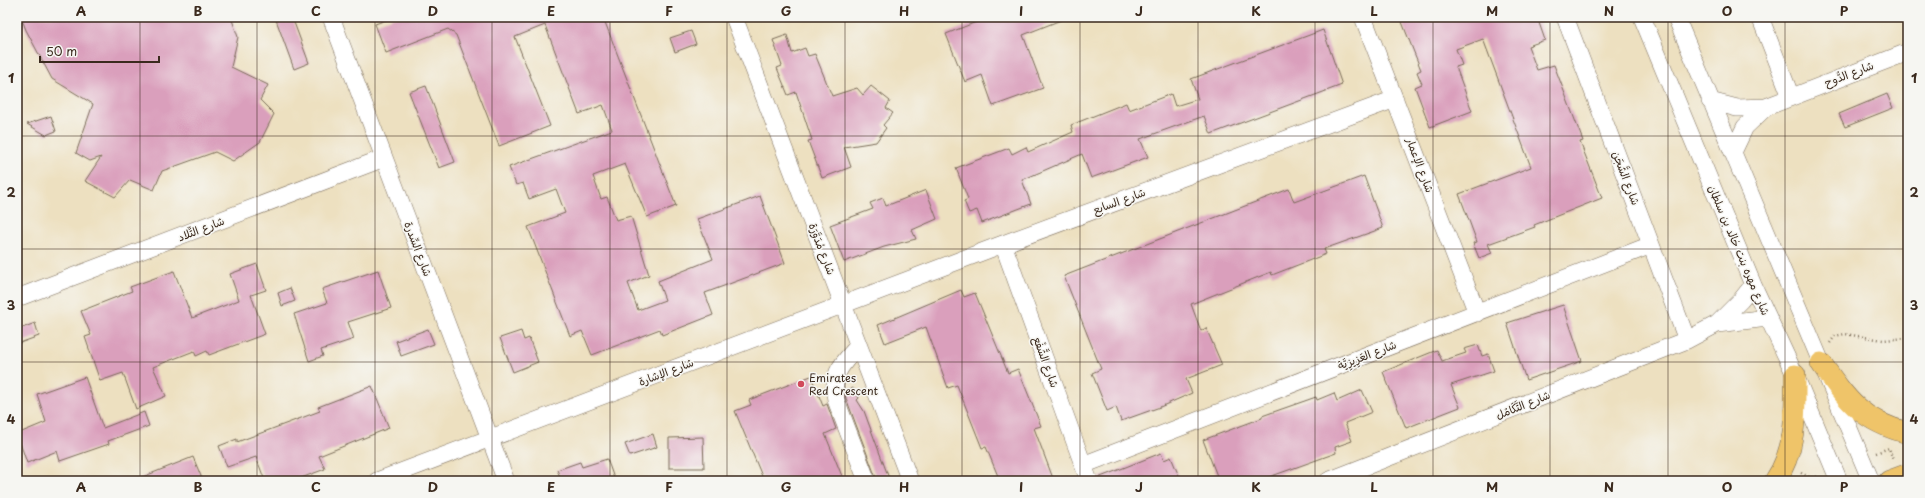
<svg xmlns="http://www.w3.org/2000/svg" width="1925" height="498" font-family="'Playpen Sans','Playpen Sans Arabic',sans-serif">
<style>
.building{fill:#da9fbc}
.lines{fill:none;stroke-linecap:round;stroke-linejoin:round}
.minor-casing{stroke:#796a57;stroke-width:18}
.major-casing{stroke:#796a57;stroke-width:22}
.path{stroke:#796a57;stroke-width:2.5;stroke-dasharray:1 3;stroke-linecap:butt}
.minor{stroke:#fff;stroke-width:17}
.major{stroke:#efc469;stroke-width:21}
.grid{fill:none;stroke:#3b2a1e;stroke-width:1;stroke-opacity:0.55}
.poi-dot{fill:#d1495b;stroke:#f6f6f2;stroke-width:1.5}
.labels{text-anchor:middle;stroke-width:3;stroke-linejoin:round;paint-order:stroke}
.street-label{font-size:11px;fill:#3b2a1e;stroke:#f6f6f2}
.poi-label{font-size:11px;fill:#3b2a1e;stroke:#f6f6f2;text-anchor:start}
.neatline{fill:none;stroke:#3b2a1e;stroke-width:1.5}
.grid-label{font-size:13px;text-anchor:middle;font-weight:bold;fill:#3b2a1e}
</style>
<rect width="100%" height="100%" fill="#f6f6f2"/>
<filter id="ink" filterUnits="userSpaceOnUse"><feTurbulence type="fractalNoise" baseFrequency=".025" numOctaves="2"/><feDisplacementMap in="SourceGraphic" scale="8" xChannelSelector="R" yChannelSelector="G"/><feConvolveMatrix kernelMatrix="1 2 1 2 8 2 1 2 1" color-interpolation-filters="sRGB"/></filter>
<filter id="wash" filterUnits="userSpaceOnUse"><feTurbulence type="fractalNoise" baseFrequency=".012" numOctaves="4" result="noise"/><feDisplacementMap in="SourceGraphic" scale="16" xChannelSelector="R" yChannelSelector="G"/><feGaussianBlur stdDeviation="0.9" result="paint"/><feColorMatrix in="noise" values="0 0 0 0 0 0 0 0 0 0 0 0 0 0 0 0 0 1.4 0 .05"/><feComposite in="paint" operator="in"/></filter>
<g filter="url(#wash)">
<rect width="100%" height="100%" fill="#ede0c0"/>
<g id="blocks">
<path class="building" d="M21 17H231L238 37 231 67 268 85 260 100 274 114 260 142 233 161 215 152 162 171 154 190 130 180 115 197 85 181 101 157 90 161 76 153 93 104 52 79 26 30Z
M275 17H292L309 63 294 69Z
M394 17H603L676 206 647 217 625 164 593 176 601 199 607 197 616 220 631 216 649 275 628 283 638 310 665 300 658 281 713 259 697 219 760 196 785 263 705 293 713 315 662 335 660 329 592 355 582 331 570 336 528 227 565 213 556 189 529 199 523 183 516 185 509 167 612 130 603 105 579 114 545 25 515 37 550 126 499 146 456 35 448 29 386 53 375 24Z
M989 17 1066 18 1023 35 1043 88 993 106 982 75 965 82 946 34Z
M1400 17H1537L1545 40 1528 46 1537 70 1554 65 1583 141 1580 142 1602 198 1534 225 1535 227 1488 244 1492 253 1479 258 1473 243 1477 242 1459 194 1531 167 1483 39 1456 49 1462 65 1456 67 1472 111 1430 127 1415 87 1422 84 1417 72 1421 70Z
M1323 30 1342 85 1211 134 1204 116 1140 139 1148 157 1091 178 1082 154 1022 180 1031 204 982 223 977 210 969 213 964 201 968 199 956 168 1009 148 1012 154 1026 147 1028 152 1073 132 1071 125 1126 103 1129 110 1171 94 1175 106 1198 99 1191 79Z
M691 31 696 44 675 52 670 38Z
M787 35 792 53 805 48 808 56 815 54 832 96 857 88 863 95 871 86 890 101 886 108 893 113 883 125 886 128 876 142 844 147 851 167 822 178 808 141 812 140 796 92 788 95 777 68 782 66 773 40Z
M426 86 455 162 439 168 409 92Z
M1887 94 1893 108 1845 127 1839 114Z
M51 116 56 131 46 135 27 124Z
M1364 176 1383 228 1324 249 1326 254 1272 275 1271 272 1191 304 1201 331 1206 328 1222 365 1186 379 1192 393 1160 407 1121 421 1116 407 1107 411 1092 373 1101 369 1064 276 1289 189 1294 202Z
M926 190 937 219 912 230 916 239 884 247 844 262 830 225 873 209 870 203 883 198 886 206Z
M257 264 266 290 251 295 265 334 209 355 207 351 196 356 194 351 153 367 166 396 136 409 123 373 100 381 85 337 91 335 81 311 132 291 130 287 174 271 192 318 239 300 230 274Z
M378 270 391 308 348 322 354 339 321 350 323 356 309 361 294 314 327 303 322 289Z
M290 288 295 301 282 306 278 293Z
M961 290 964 297 975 293 1008 373 1018 369 1041 426 1034 428 1054 481H1000L986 447 982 448 957 385 948 388 926 327 885 343 878 325Z
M1563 305 1582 361 1526 380 1507 323Z
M35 323 39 336 17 344V330Z
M428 329 434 344 401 356 396 341Z
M521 331 524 340 529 338 538 362 513 372 500 338Z
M1478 345 1482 356 1488 354 1494 371 1451 385 1460 407 1406 428 1383 372 1437 350 1442 361 1466 353 1464 349Z
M811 376 823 406 827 404 836 429 825 434 844 481H764L735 411 751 405 749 400Z
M85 377 103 428 144 412 149 426 108 441 109 444 60 461 57 451 27 463 17 434 46 422 37 394Z
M372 386 389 428 319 456 325 469 293 481H265L256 457 227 467 219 446 237 439V442L320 411 318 407Z
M853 388 859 398 857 400 864 411 890 481H878L876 478 846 398 845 392Z
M1362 390 1372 412 1345 423 1352 441 1335 447 1336 453 1258 481H1219L1203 440 1262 418V416L1316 397 1317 400 1334 393 1337 401Z
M653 434 657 447 630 456 625 444Z
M703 437 704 468H669V438Z
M1161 453 1164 460 1171 457 1181 481H1099L1098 478Z
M193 457 203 481H136L135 480Z
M607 459 615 481H562L557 470 580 462 582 467Z"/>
</g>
</g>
<g filter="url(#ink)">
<use href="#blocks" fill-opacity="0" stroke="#796a57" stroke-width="1"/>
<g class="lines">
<g class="minor-casing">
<path id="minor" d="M331 17 506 481
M734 17 910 481
M1363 17 1477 313
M1565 17 1687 340
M1642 17 1753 285 1795 375 1839 481
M1676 17 1871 481
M1760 17 1791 97
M1710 101 1737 108 1766 107 1908 52
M1733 152 1745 127 1766 107
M1003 244 1089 481
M17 298 384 158
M1717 324 1768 318
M858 346C842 364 831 373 836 400L867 481
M1083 465 1651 245
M377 481 1003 244 1395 99
M1328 481 1687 340 1717 324 1741 300 1753 285"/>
</g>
<g class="major-casing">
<path id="major" d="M1821 363C1847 400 1861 421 1908 433
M1775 481C1797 449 1795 412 1795 375
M1889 481 1908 474"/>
</g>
<path class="path" d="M1830 343 1835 336 1845 334 1883 340 1908 338
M1876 453 1889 448 1893 460
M1801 473 1811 478
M1812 481 1811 478 1819 475"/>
<use href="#minor" class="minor"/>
<use href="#major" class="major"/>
</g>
</g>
<path class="grid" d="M140 17V481M257 17V481M375 17V481M492 17V481M610 17V481M727 17V481M845 17V481M962 17V481M1080 17V481M1198 17V481M1315 17V481M1433 17V481M1550 17V481M1668 17V481M1785 17V481M17 136H1908M17 249H1908M17 362H1908"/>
<circle class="poi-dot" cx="801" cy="384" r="4"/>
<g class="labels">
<g class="street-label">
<text transform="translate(1849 74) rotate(-21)" y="4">شارع الدُّوح</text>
<text transform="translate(1420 165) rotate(69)" y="4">شارع الإعمار</text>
<text transform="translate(1626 178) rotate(69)" y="4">شارع الشَّجَن</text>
<text transform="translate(1119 201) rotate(-20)" y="4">شارع السابع</text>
<text transform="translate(201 229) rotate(-21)" y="4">شارع التِّلاد</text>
<text transform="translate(418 249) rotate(69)" y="4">شارع السِّدرة</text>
<text transform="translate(822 249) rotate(69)" y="4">شارع مْدَوَّرَة</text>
<text transform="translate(1739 250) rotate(67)" y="4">شارع مهره بنت خالد بن سلطان</text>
<text transform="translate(1367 355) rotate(-21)" y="4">شارع العَزِيزِيَّة</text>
<text transform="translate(1046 362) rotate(70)" y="4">شارع الشَّفْع</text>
<text transform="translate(666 372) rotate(-21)" y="4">شارع الإشارة</text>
<text transform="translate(1523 405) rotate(-22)" y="4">شارع التَّكَامُل</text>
</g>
<g class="poi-label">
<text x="809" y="382">Emirates<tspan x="809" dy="13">Red Crescent</tspan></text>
</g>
</g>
<rect width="1925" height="498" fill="none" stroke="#f6f6f2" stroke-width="44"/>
<path d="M40 56v6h119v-6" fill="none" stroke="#3b2a1e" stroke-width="2"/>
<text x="46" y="56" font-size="12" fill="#3b2a1e" stroke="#f6f6f2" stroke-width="3" paint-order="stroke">50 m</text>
<rect x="22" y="22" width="1881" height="454" class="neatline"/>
<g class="grid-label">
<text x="81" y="16">A</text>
<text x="198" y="16">B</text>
<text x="316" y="16">C</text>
<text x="433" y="16">D</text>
<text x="551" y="16">E</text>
<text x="669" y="16">F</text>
<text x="786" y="16">G</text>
<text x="904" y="16">H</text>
<text x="1021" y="16">I</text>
<text x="1139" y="16">J</text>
<text x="1256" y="16">K</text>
<text x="1374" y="16">L</text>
<text x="1492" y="16">M</text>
<text x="1609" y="16">N</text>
<text x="1727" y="16">O</text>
<text x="1844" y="16">P</text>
<text x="11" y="83">1</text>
<text x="1914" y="83">1</text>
<text x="11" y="197">2</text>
<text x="1914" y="197">2</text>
<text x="11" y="310">3</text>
<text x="1914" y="310">3</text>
<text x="11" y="424">4</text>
<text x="1914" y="424">4</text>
<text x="81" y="492">A</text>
<text x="198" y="492">B</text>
<text x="316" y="492">C</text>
<text x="433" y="492">D</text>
<text x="551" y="492">E</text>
<text x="669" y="492">F</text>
<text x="786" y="492">G</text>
<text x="904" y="492">H</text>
<text x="1021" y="492">I</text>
<text x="1139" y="492">J</text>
<text x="1256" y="492">K</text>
<text x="1374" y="492">L</text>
<text x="1492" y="492">M</text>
<text x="1609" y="492">N</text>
<text x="1727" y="492">O</text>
<text x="1844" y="492">P</text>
</g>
</svg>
